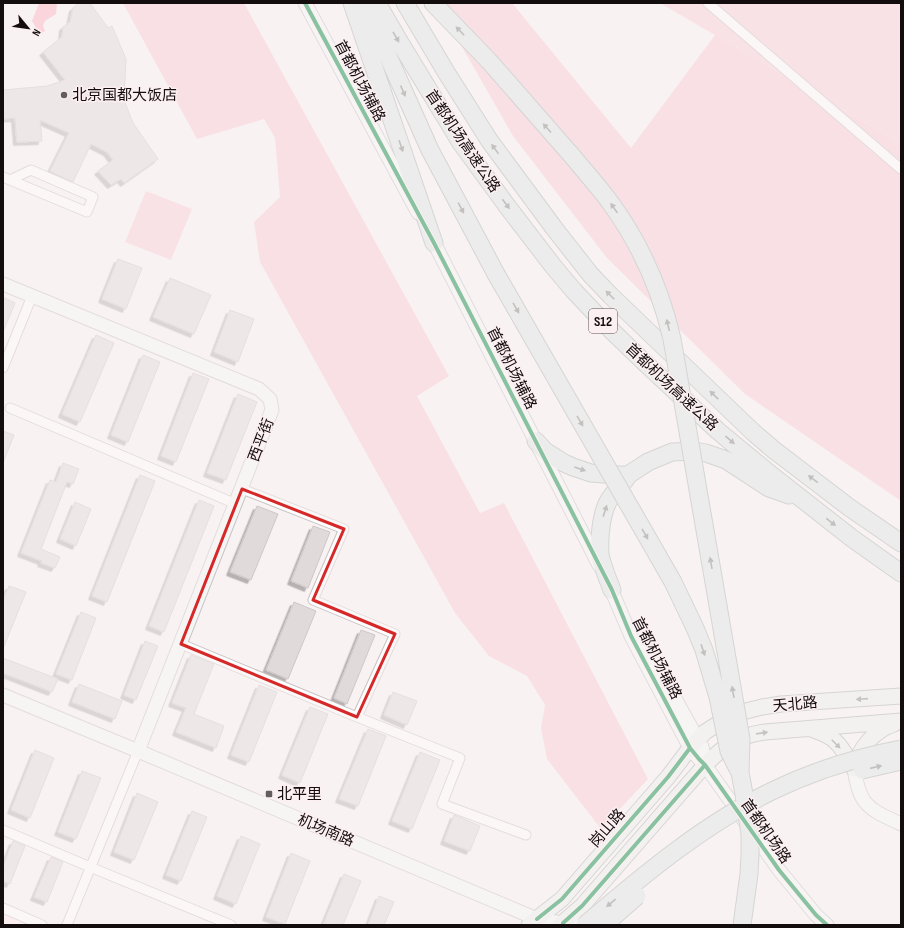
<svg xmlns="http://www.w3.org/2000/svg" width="904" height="928" font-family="'Sofia Sans Condensed','Noto Sans SC',sans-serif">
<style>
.built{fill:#fce8ec}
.green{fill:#f7cfd7}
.forest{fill:#f9cad4}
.water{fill:#fab2c2}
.building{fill:#e1dadb;stroke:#cec7c8;filter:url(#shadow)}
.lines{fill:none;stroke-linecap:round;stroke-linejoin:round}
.street-casing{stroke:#c8c2c3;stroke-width:11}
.secondary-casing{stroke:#c8c2c3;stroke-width:15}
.primary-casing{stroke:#a9b1af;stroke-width:17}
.highway-casing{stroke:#a9b1af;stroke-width:19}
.street{stroke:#fefdfd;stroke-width:9}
.secondary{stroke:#f4f5f5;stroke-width:13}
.primary{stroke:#e9efed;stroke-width:15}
.highway{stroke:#dae4e2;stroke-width:17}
.highway-bridge-casing{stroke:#a9b1af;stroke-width:19;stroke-linecap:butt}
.highway-bridge{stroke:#dae4e2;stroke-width:17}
.cycleway-casing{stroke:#fceff1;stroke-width:6}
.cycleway{stroke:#00873e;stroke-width:4}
.oneway{fill:#818383}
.oneway2{fill:#898989}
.marked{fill:none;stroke:#d62828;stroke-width:3;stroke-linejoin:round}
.poi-dot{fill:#645d5e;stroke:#fceff1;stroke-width:1.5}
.labels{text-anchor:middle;stroke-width:3;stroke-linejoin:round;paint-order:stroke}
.shield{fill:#fceff1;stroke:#5a5152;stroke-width:1}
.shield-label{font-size:14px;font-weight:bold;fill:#140d0e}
.street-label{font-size:15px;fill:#140d0e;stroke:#fceff1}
.poi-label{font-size:15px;fill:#140d0e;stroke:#fceff1;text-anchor:start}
</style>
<defs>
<filter id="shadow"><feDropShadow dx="-3.5" dy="3.5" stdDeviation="0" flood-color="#0004"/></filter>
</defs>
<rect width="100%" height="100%" fill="#f9f2f3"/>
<path class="built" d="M3 904 51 925H3Z"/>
<path class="green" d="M660 3H901V148L888 136Z
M146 191 192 209 171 260 125 242Z"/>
<path class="forest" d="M123 3H244L449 376 417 396 480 513 504 503 648 779 601 829 547 759 541 728 545 705 527 676 489 656 455 613 260 262 254 222 280 197 275 138 264 119 197 139Z
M437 3H512L631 148 715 35 888 136 901 148V501L745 394 607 258 513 136Z"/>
<path class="water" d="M39 3H57L56 14 45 21 43 26 45 31 40 34 32 21Z"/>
<path class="building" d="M79 3H90L108 28 112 26 126 59 124 100 133 123 158 159 124 183 121 179 111 185 98 171 113 160 107 152 91 144 73 182 50 171 69 133 40 120 42 141 17 142 15 118 3 119V90L47 86 65 80 43 52 62 37 63 27 70 22 73 8Z
M118 259 142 268 126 309 102 299Z
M170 278 211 295 194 334 153 317Z
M3 297 15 303 3 332Z
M230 310 254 319 238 362 214 352Z
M96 335 114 343 80 422 62 414Z
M143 355 160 362 128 442 111 435Z
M193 373 209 379 176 462 161 456Z
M238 394 257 402 226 480 207 473Z
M3 431 14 435 3 463Z
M63 463 79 469 73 484 67 482 41 549 60 557 55 568 41 563 42 561 21 553 50 480 56 482Z
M140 475 155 481 107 602 92 596Z
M199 500 214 506 164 632 149 626Z
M75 502 91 509 76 546 60 539Z
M257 506 278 514 251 580 230 572Z
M313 526 330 532 308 588 291 581Z
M9 586 26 592 3 649V600Z
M294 602 316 611 288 679 266 670Z
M81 612 96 618 72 680 56 674Z
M361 630 375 635 347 704 334 698Z
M145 641 158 646 136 700 124 695Z
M191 655 214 664 194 714 224 726 216 748 176 732 186 708 172 703Z
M3 658 58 679 52 692 3 673Z
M79 684 122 701 115 719 72 702Z
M259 685 277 692 249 762 231 755Z
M393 692 417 701 407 725 384 715Z
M310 707 328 714 300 783 282 775Z
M368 729 386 736 358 806 339 799Z
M35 750 54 758 30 818 11 810Z
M420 752 440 760 412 829 392 821Z
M82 771 101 778 76 839 58 832Z
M137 793 158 802 134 860 114 852Z
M192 811 207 817 181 881 166 875Z
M454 815 480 826 470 851 444 841Z
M241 836 260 844 236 904 217 896Z
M13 841 25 846 10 884 3 881V867Z
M291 853 310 861 285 924 266 917Z
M51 857 63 862 47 902 34 897Z
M344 874 361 881 343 925H323Z
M379 896 394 902 384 925H368Z"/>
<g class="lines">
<g class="street-casing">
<path id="street" d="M708 3 901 169
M3 177 10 180 87 212 93 197 31 170 10 180
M3 368 32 296
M10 408 236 504
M242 489 344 529 313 600 395 634 357 717
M181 644 357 717 460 758 442 804 526 835
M3 830 90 867 231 925
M3 908 42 925
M67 925 138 751"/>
</g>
<g class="secondary-casing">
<path id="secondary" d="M305 3 418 213
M430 235 599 565
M3 284 259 389 270 399 272 410 138 751
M608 582 631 636 690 748 699 759 705 765 779 870 816 915 827 925
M648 650 702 747 704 755 705 765
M3 695 138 751 537 919 574 925
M854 769C856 780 858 793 865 802 874 813 889 818 901 824"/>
</g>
<g class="primary-casing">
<path id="primary" d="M811 729C819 732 830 735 836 742 843 748 849 761 854 769
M855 766C860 747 875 730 894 724
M529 925 562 899 668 777 690 748 705 732 716 725 732 716 746 711 762 707 781 704 901 696
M560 925 582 906 705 765C724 746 737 736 765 732L901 721"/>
</g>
<g class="highway-casing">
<path id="highway" d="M352 3 434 243
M369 3 375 27 430 150 496 274
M377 3 399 41 461 143 507 206 553 266 574 291 612 331 643 361 718 431 770 474 853 539 901 573
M405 3 446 72 489 140 554 228 590 274 611 296 753 432 774 450 850 508 901 543
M433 3 489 61 573 157
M536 441 545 451 564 463 573 467 591 473 616 475H628L648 462 672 452 694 451 706 453 726 460 769 488 789 495
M612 590C608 579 602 566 600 554 599 538 601 510 611 497 616 490 622 485 627 477"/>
</g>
<use href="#street" class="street"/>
<use href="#secondary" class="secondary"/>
<use href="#primary" class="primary"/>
<use href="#highway" class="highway"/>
<g class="highway-bridge-casing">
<path id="highway-bridge" d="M573 157C586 173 600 188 612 205 640 244 661 291 672 339L741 739 740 772 744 794 750 834V855L749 874 742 925
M496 274 673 582 695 628 704 650 718 697 729 751 739 771
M862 770 901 761
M585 925C643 875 703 825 772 791 811 772 858 757 901 749
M604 925 637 896"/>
</g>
<use href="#highway-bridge" class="highway-bridge"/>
<g class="cycleway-casing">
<path id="cycleway" d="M305 3 434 243 612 590 631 636 690 748 699 759 705 765 779 870 816 915 827 925
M537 919 562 899 668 777 690 748
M563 923 582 906 705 765"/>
</g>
<use href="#cycleway" class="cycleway"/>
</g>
<defs><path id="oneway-solid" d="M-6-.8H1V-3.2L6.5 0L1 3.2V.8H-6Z"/></defs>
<g class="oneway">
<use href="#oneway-solid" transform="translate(460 31) rotate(-134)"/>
<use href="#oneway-solid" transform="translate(396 37) rotate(60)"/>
<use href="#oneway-solid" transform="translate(403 91) rotate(66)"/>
<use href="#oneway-solid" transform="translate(547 128) rotate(-132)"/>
<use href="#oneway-solid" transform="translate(401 146) rotate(71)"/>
<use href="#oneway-solid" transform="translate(495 149) rotate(-126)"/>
<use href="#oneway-solid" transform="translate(506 204) rotate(53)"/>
<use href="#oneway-solid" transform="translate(461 208) rotate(62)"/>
<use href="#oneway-solid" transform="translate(614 208) rotate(-125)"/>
<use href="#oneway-solid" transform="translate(610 295) rotate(-135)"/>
<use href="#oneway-solid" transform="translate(516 308) rotate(60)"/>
<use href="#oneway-solid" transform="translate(668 325) rotate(-103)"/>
<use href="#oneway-solid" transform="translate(714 395) rotate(-136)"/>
<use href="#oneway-solid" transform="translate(580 421) rotate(60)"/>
<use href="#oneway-solid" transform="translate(730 440) rotate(41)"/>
<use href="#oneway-solid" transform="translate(580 469) rotate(19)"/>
<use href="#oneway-solid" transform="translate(813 479) rotate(-143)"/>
<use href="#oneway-solid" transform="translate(605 511) rotate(-72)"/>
<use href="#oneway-solid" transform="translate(831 522) rotate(38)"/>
<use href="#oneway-solid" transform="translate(645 534) rotate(60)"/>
<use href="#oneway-solid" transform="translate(711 563) rotate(-100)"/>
<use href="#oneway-solid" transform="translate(703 650) rotate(71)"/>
<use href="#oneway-solid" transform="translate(733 692) rotate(-100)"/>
<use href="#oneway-solid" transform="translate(876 767) rotate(-13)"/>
<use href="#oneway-solid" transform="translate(611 903) rotate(140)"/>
</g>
<g class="oneway2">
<use href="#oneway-solid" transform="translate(862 699) rotate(176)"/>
<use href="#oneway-solid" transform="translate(762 733) rotate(-8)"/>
<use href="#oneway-solid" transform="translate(836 744) rotate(45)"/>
</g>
<path d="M0 0H904V928H0ZM242 489 344 529 313 600 395 634 357 717 181 644Z" fill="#f9f2f3" fill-opacity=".55" fill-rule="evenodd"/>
<path class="marked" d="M242 489 344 529 313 600 395 634 357 717 181 644Z"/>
<g class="poi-dot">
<circle cx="64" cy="95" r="4"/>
<rect x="265" y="790" width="8" height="8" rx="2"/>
</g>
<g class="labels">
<rect class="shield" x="589" y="309" width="28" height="24" rx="3"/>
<g class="shield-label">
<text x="603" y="326">S12</text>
</g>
<g class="street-label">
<text transform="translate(360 81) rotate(62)" y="5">首都机场辅路</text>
<text transform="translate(463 141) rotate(56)" y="5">首都机场高速公路</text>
<text transform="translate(512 368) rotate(63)" y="5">首都机场辅路</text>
<text transform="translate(672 387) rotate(43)" y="5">首都机场高速公路</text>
<text transform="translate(261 440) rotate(-69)" y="5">西平街</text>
<text transform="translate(657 658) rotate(63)" y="5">首都机场辅路</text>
<text transform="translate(795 704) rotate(-5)" y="5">天北路</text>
<text transform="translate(607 828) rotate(-49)" y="5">岗山路</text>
<text transform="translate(326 830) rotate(23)" y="5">机场南路</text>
<text transform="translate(766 831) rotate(55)" y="5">首都机场路</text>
</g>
<g class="poi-label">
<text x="72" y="100">北京国都大饭店</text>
<text x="277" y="799">北平里</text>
</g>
</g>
<rect width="904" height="928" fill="none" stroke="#140d0e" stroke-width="8"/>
<g transform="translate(28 28) rotate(119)" stroke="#fceff1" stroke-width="3" paint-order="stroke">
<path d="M0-3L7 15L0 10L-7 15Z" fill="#140d0e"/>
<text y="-6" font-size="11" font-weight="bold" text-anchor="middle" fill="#140d0e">N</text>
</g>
</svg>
